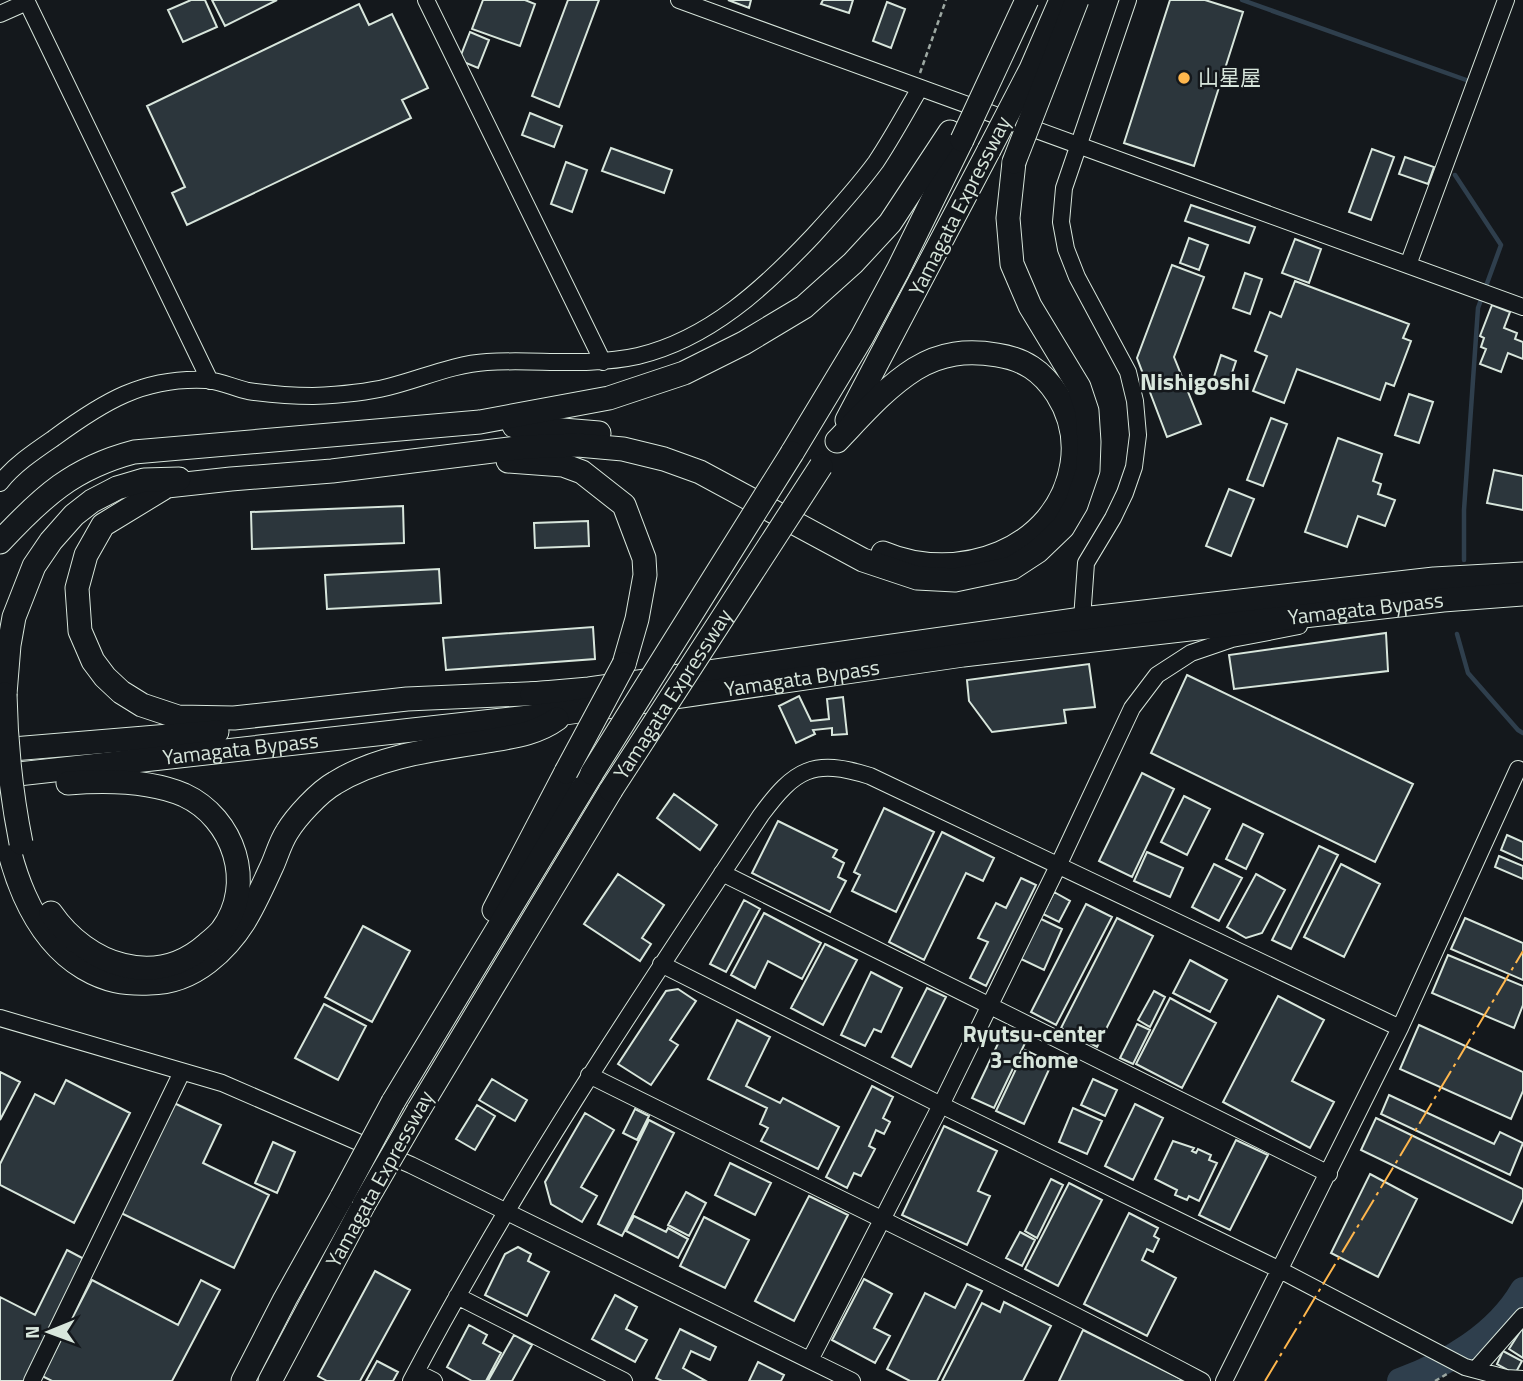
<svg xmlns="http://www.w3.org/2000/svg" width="1523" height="1381" font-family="'Titillium Web','Noto Sans JP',sans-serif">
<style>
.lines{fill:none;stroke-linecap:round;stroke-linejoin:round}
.stream{stroke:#2f3f4d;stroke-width:4.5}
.river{stroke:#2f3f4d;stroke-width:26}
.building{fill:#2c363c;stroke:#d8e6dc;stroke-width:2}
.minor-casing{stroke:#d8e6dc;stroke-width:18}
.highway-casing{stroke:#d8e6dc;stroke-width:25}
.path{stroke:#9da8a2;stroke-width:2.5;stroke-dasharray:5 3.5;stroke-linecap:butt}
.minor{stroke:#14181c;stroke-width:16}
.highway{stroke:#14181c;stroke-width:23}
.highway-bridge-casing{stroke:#d8e6dc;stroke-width:25;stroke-linecap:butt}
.highway-bridge{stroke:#14181c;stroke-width:23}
.power{stroke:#ffb74d;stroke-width:2;stroke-dasharray:24 5 3.5 5;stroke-linecap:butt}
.poi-dot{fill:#ffb74d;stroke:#14181c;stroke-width:2.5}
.labels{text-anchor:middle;stroke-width:5;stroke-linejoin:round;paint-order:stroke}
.poi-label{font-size:21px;fill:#d8e6dc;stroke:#14181c;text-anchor:start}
.street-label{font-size:21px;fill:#d8e6dc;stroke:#14181c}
.neighbourhood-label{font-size:23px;font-weight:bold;fill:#d8e6dc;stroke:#14181c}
.quarter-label{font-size:24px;font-weight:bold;fill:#d8e6dc;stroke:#14181c}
</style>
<rect width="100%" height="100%" fill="#14181c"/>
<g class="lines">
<path class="stream" d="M1242 0 1469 81 1468 83
M1455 175 1501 245 1478 308 1464 510V560
M1457 634 1468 673 1518 730 1523 733"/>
<path class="river" d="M1400 1381C1447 1364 1497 1335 1523 1290"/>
</g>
<path class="building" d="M191 0H205L217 27 183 42 168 10Z
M212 0H277L225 26Z
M483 0H525L535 4 520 46 472 29Z
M568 0H599L559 107 532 96Z
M728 0H751L749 8Z
M823 0H853L849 13 821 4Z
M1170 0H1205L1243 12 1194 166 1124 143Z
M887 2 905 9 891 48 873 41Z
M359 4 369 25 392 14 428 88 402 100 411 118 187 225 172 193 185 187 147 106Z
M470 32 489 40 478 68 459 60Z
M530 113 562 126 554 147 522 135Z
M611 148 672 170 664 193 602 171Z
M1372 149 1394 157 1371 220 1349 212Z
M1405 157 1434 167 1428 184 1399 174Z
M566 162 587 170 572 212 551 204Z
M1191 205 1255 227 1249 243 1185 221Z
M1189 238 1208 245 1199 270 1180 263Z
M1295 239 1321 249 1309 283 1282 273Z
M1172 265 1204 277 1174 357 1201 424 1167 437 1137 358Z
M1245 273 1262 279 1250 314 1233 308Z
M1295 281 1409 324 1403 338 1411 341 1394 386 1386 383 1380 400 1297 369 1284 403 1253 391 1267 356 1255 351 1270 312 1281 317Z
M1492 305 1510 312 1504 328 1517 333 1515 339 1523 342V359L1508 353 1501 372 1480 364 1486 349 1481 347 1484 338 1480 336Z
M1221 355 1236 361 1227 388 1212 383Z
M1409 394 1433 402 1419 443 1395 435Z
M1271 418 1287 424 1263 486 1247 480Z
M1338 438 1382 454 1373 481 1381 484 1378 494 1395 500 1385 526 1358 516 1347 547 1305 532Z
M1494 470 1523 476V510L1487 503Z
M1229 489 1254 499 1231 556 1206 546Z
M403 506 404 543 252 549 251 512Z
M588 521 589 546 535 548 534 523Z
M439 569 441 603 327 609 325 575Z
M593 627 595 659 446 670 443 638Z
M1386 633 1388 671 1234 689 1229 655Z
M1089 664 1095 707 1064 710 1066 723 992 732 969 701 967 680Z
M1187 675 1413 784 1375 862 1151 753Z
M799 696 811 721 829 719 827 699 843 697 847 734 832 735V728L813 730 815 734 796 743 779 706Z
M1142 773 1174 789 1132 877 1099 861Z
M674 794 717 825 700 850 657 818Z
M1184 796 1210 809 1187 855 1161 842Z
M884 808 934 832 896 912 852 891 860 875 854 872Z
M778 821 837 850 833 857 844 863 838 877 846 881 830 912 752 873Z
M1243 824 1263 834 1246 869 1226 859Z
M942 832 994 858 983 881 966 873 924 960 889 942Z
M1507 835 1523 842V860L1501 850Z
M1319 846 1338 855 1291 949 1272 940Z
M1147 852 1183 868 1170 897 1134 881Z
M1499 856 1523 866V879L1495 867Z
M1214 864 1242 878 1219 921 1192 907Z
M1341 864 1380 884 1344 957 1304 937Z
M618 874 664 905 642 938 651 944 640 961 584 924Z
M1256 874 1285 890 1262 933 1246 938 1227 927Z
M1021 878 1036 885 986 986 970 978 988 942 978 938 996 903 1006 908Z
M1054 892 1070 901 1059 922 1043 914Z
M744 900 760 909 726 972 710 964Z
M1086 904 1112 917 1056 1025 1031 1012Z
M764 913 821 943 802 979 768 961 755 988 731 975Z
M1039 918 1062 929 1044 970 1021 959Z
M1117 918 1153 936 1097 1047 1061 1028Z
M1465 918 1523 943V980L1451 949Z
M363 926 410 951 372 1022 325 997Z
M825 944 857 960 823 1025 791 1008Z
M1448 955 1523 986V1005L1514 1028 1432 993Z
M1190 960 1227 980 1210 1012 1173 993Z
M871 972 902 988 881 1032 874 1029 865 1046 841 1035Z
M927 988 946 997 911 1067 892 1057Z
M678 989 696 1001 670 1040 678 1045 651 1085 618 1064 666 991Z
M1154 991 1165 997 1150 1027 1138 1020Z
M1278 996 1324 1020 1292 1081 1334 1102 1310 1148 1223 1102Z
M1170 998 1216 1023 1182 1088 1136 1064Z
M324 1004 366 1026 338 1080 295 1058Z
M737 1020 770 1037 746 1086 780 1103 783 1098 839 1127 818 1169 761 1141 768 1128 760 1124 767 1108 708 1079Z
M1137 1024 1150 1030 1133 1064 1120 1058Z
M1419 1025 1523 1072V1091L1511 1119 1400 1069Z
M1005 1029 1027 1039 994 1108 972 1098Z
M1025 1050 1052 1063 1024 1124 996 1111Z
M0 1072 20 1082 0 1120Z
M492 1079 527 1100 515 1121 479 1100Z
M1093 1079 1117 1090 1105 1116 1081 1105Z
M66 1080 130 1113 74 1223 0 1185V1164L35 1094 54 1104Z
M872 1086 893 1097 883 1118 890 1122 884 1134 876 1130 869 1146 875 1149 861 1176 854 1173 847 1188 826 1177Z
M1389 1095 1494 1144 1500 1132 1523 1143 1510 1175 1381 1114Z
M174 1103 221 1125 203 1163 269 1195 234 1268 121 1213Z
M1135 1104 1163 1118 1133 1180 1105 1166Z
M477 1105 495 1116 475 1150 456 1139Z
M1073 1108 1102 1121 1087 1154 1059 1142Z
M635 1109 649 1116 637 1140 623 1133Z
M585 1113 614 1130 581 1187 597 1196 582 1222 551 1204 545 1182Z
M1376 1118 1523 1189V1199L1512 1223 1361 1150Z
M649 1120 674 1133 622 1236 598 1224Z
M944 1126 997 1151 978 1191 990 1196 967 1245 902 1215Z
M1236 1140 1268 1155 1230 1230 1199 1215Z
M1173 1141 1194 1148 1192 1151 1196 1153 1198 1149 1211 1155 1209 1160 1217 1163 1199 1201 1189 1196 1187 1200 1175 1195 1177 1190 1155 1179Z
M273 1142 295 1152 277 1193 255 1183Z
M730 1163 771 1183 755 1215 715 1195Z
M1370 1174 1417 1199 1378 1277 1331 1253Z
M1051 1179 1063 1185 1037 1238 1025 1231Z
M1069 1183 1102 1200 1058 1286 1025 1269Z
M686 1192 706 1203 689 1236 668 1225Z
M809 1196 848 1215 794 1321 755 1301Z
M1129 1213 1158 1228 1154 1236 1159 1239 1153 1252 1147 1249 1142 1260 1176 1278 1147 1336 1084 1304Z
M634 1216 666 1232 668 1228 688 1239 678 1258 626 1231Z
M704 1217 749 1240 725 1288 680 1266Z
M1020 1232 1035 1240 1022 1266 1006 1258Z
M518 1247 531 1254 528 1261 549 1272 527 1316 485 1295 505 1254Z
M67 1250 86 1260 25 1381H0V1297L35 1315Z
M375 1271 410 1290 360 1381H327L318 1376Z
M864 1279 892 1294 874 1328 890 1336 875 1363 832 1340Z
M92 1280 178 1325 201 1280 220 1290 172 1381H52L42 1376Z
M967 1284 982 1291 937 1381H910L887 1369 925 1293 955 1308Z
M615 1295 637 1307 626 1329 647 1340 635 1362 592 1339Z
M1004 1302 1051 1326 1023 1381H942L982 1303 1000 1312Z
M469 1325 487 1335 483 1343 501 1353 486 1381H472L447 1367Z
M1523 1327V1358L1509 1349Z
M680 1329 716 1347 710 1360 691 1351 683 1368 706 1381H662L656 1378Z
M1083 1330 1185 1381H1059Z
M514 1335 532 1345 512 1381H488Z
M1503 1351 1522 1361 1515 1374 1497 1364Z
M377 1361 398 1372 393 1381H366Z
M758 1362 784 1375 781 1381H749Z"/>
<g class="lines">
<g class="minor-casing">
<path id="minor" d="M26 0 210 381
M426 0 603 362
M679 0 1523 307
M0 14 27 2
M1408 265 1506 0
M0 483C14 465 35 451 54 438 103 402 143 377 206 380 221 381 234 388 248 391 269 394 292 396 313 396 337 395 364 393 388 387 421 379 453 364 487 362 537 359 588 367 638 356 709 339 764 288 813 236 835 212 857 188 876 162 892 138 906 112 920 88
M1082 619 1086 563 1113 518 1125 493 1134 467 1138 435 1135 401 1128 372 1077 277 1066 249 1061 222 1064 188 1128 0
M722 873 1329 1174
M661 964 941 1105 1280 1270 1465 1367 1506 1378 1523 1379
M0 1018 222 1083 411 1165 852 1381
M589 1075C794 1177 1000 1275 1202 1381
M457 1296 624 1381
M810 1360 941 1105 1058 866 1132 708 1157 675 1191 653 1232 639 1299 626
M1476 1369 1523 1316
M416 1372 434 1381
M32 1381 182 1072
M411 1381C515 1184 638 1000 761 815 795 769 813 758 870 776L1400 1028
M1224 1381 1400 1028 1518 769"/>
</g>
<g class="highway-casing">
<g id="highway">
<path d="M847 420 989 150"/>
<path d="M514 426 599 433"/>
<path d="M837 441C862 415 885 388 915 369 941 353 967 350 997 355 1024 359 1042 371 1057 394 1071 416 1076 438 1072 464 1058 551 958 585 883 553"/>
<path d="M792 453 862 337 898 270 962 140"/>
<path d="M508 461 563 465 582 472 624 505 644 558 645 575 637 619 624 664"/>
<path d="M0 542C42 497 73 468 134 452L480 422 609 398 684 373 744 343 804 307 853 263 890 223 950 132"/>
<path d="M547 693 407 699 234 718 178 717 142 705 121 692 105 677 93 661 80 631 77 588 86 555 103 525 167 486 231 479 332 471 525 447 578 445 623 449 664 459 700 472 863 560 917 578 955 580 1012 568 1038 551 1063 527 1076 505 1088 470 1089 442 1087 411 1079 387 1030 306 1012 264 1008 218 1014 162"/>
<path d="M5 694 9 645 14 617 34 566 51 541 74 515 92 501 117 488 144 480 179 479"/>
<path d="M532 694 589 689 1082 619 1434 579 1523 574"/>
<path d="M0 750 217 732"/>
<path id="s1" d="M0 776 565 713 963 655 1443 600 1523 594"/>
<path d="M0 803C8 862 29 935 84 968 106 981 124 984 150 983 172 983 190 976 208 962 242 935 254 905 272 866 277 855 280 843 287 832 296 817 319 792 335 783 378 756 432 750 482 742 509 737 535 735 557 719"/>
<path d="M494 910 566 772"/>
<path d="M51 913C87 965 155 990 207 944 212 940 218 935 222 930 256 884 234 818 184 795 149 780 105 780 68 783"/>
<path d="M393 1102 592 773"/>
<path d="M418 1111 611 790"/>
<path d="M243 1381 285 1299 342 1197"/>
<path d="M270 1381 364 1204"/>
</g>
</g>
<path class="path" d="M920 73 946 0
M1435 1381 1447 1374"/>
<use href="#minor" class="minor"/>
<use href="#highway" class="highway"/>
<g class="highway-bridge-casing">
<g id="highway-bridge">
<path d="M962 140 1027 0"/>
<path d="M989 150 1031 69 1061 0"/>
<path d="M1014 162 1077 0"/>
<path d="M5 694C6 745 11 793 21 843"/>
<path d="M566 772 624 664"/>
<path d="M592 773 792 453"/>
<path id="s2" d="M611 790 821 466"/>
<path d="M342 1197 393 1102"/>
<path d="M364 1204 418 1111"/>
</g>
</g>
<use href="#highway-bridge" class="highway-bridge"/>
<path class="power" d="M1265 1381 1523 951"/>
</g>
<circle class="poi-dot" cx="1184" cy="78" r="7"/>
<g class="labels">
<g class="poi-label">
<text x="1198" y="85">山星屋</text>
</g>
<g class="street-label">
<text transform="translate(960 206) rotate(-63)" y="7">Yamagata Expressway</text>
<text dy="7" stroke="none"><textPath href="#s1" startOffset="1376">Yamagata Bypass</textPath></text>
<text dy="7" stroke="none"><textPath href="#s1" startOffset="808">Yamagata Bypass</textPath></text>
<text dy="7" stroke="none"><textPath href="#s2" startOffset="114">Yamagata Expressway</textPath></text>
<text dy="7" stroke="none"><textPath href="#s1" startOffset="242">Yamagata Bypass</textPath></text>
<text transform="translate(380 1179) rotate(-61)" y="7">Yamagata Expressway</text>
</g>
<g class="neighbourhood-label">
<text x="1034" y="1042">Ryutsu-center<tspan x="1034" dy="26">3-chome</tspan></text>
</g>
<g class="quarter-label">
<text x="1195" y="390">Nishigoshi</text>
</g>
</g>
<g transform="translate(49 1332) rotate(269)" stroke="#14181c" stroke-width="5" paint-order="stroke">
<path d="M0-5L12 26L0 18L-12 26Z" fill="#d8e6dc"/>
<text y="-10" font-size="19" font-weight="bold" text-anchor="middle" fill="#d8e6dc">N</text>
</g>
</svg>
